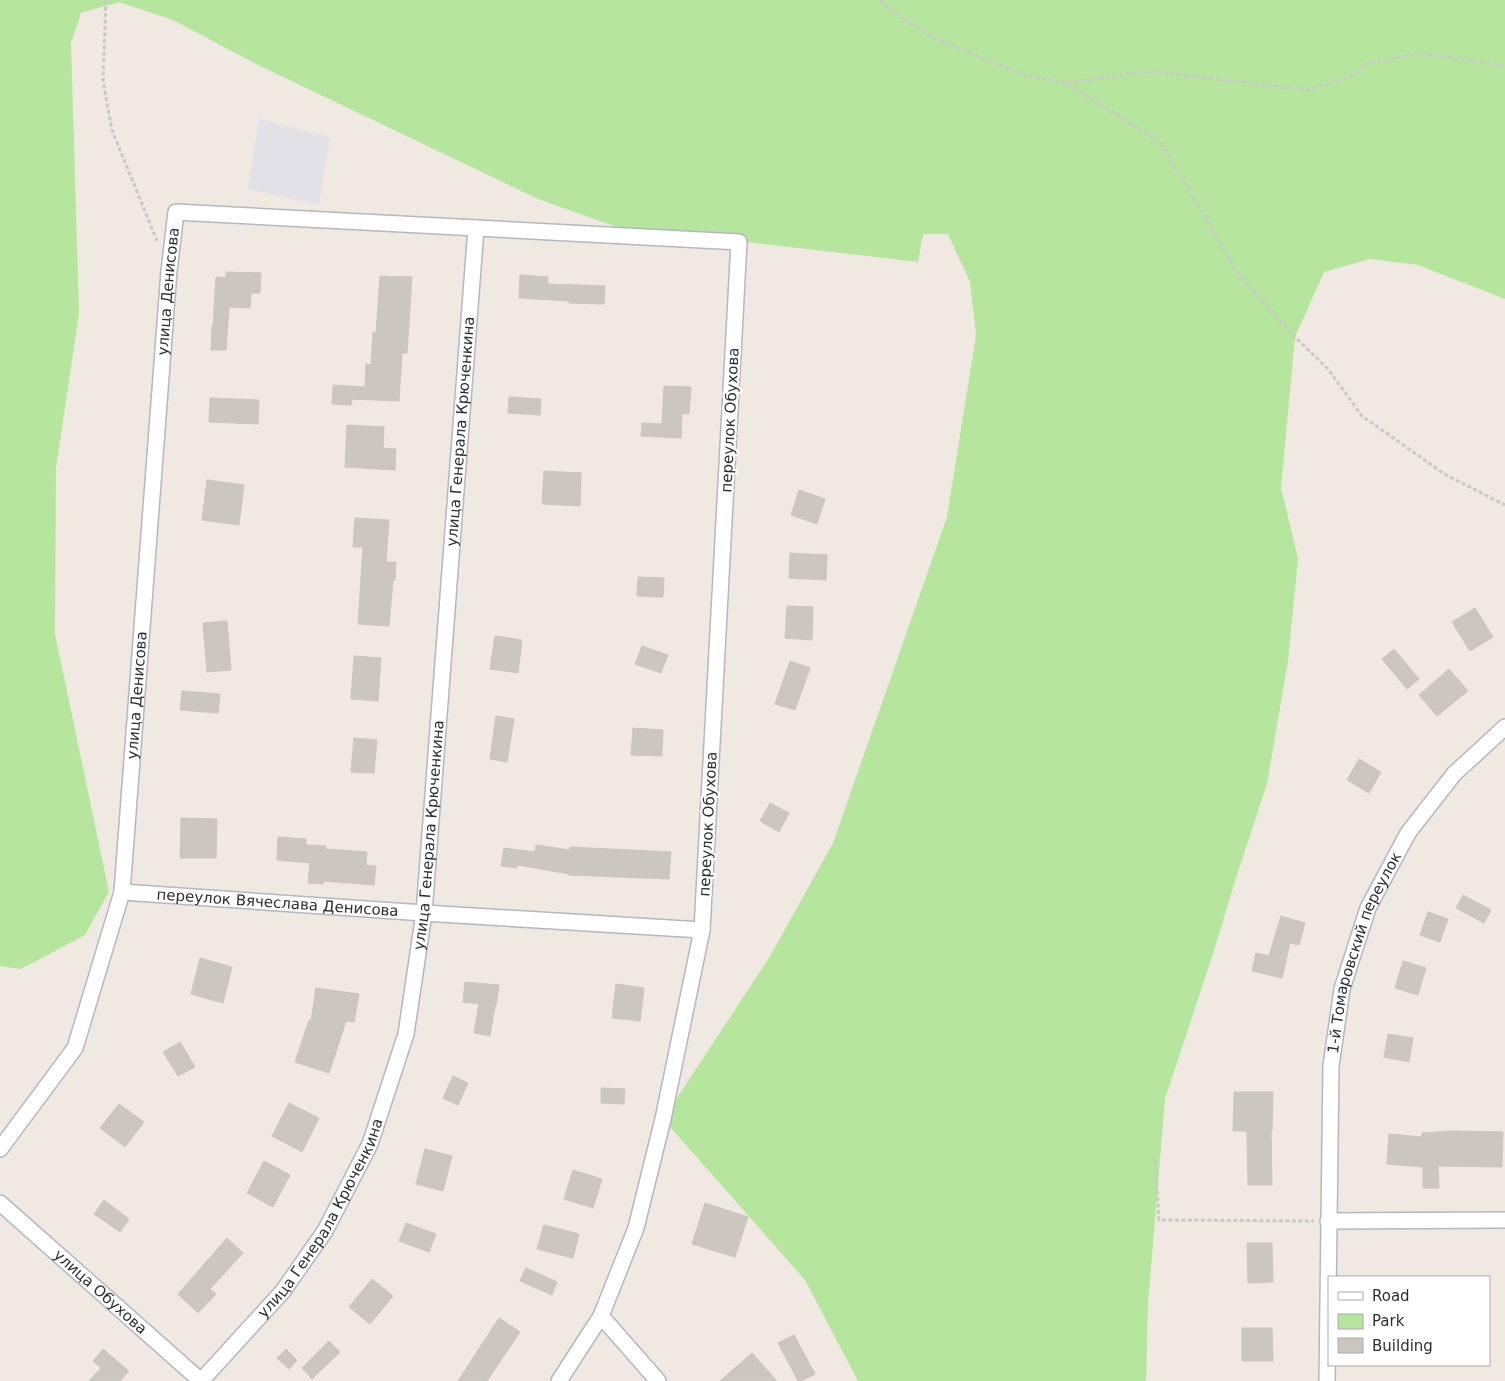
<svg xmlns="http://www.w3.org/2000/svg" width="1505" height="1381" font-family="'DejaVu Sans',sans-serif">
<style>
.industrial{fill:#e3e1e8}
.green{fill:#b6e59e}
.building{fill:#cbc7bf;stroke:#cbc5ba}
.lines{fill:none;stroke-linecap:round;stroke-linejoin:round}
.street-casing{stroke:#b4b7c1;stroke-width:18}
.path{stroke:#c9c9c9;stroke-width:3;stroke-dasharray:4 2.5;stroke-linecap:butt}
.street{stroke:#fff;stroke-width:15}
.labels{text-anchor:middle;stroke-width:4.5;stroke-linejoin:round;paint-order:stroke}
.street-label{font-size:15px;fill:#2e2e2e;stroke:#fff}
</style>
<rect width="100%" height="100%" fill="#efe9e1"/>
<path class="industrial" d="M259 119 330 137 319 205 248 189Z"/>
<path class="green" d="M0 0H1505V299L1418 265 1370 259 1324 272 1295 337 1281 488 1298 558 1288 661 1267 784 1236 878 1211 960 1165 1099 1148 1304 1146 1381H858L805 1280 663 1119 769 958 833 843 947 517 976 335 970 282 948 234H923L918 262 617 227 538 199 256 64 173 20 119 2 81 13 71 43 79 313 56 468 55 634 109 892 85 935 21 969 0 966Z"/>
<path class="building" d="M226 272 261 273 260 293H251L250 308 229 307 226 350H211L212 326H213L216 277 226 278Z
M520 275 548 277V284L605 286 604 304 569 303V301L519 298Z
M380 276 412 277 407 353H402L399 401 352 399 351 405 332 404 333 385 365 387 366 364 371 365 373 332 376 333Z
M664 386 691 387 689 414H682L681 438 641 436 642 423 662 424Z
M509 397 541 399 540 415 508 413Z
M210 398 259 400 258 424 209 422Z
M347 425 384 427 383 448 396 449 395 470 345 467Z
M544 471 581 473 580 506 542 504Z
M207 480 244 485 239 525 202 520Z
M799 490 825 499 817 524 791 515Z
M355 518 389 520 386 562H396L395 580H393L389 626 358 624 363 547H353Z
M790 553 827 555 826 580 789 578Z
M638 577 664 578 663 597 637 596Z
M787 606 813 607 812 640 785 638Z
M1475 608 1493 637 1470 651 1452 622Z
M227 621 231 670 207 672 203 623Z
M495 636 522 640 518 673 490 669Z
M642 646 668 655 661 673 635 664Z
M1394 649 1419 679 1407 689 1382 659Z
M354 656 381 658 378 701 351 699Z
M790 661 810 668 795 710 775 704Z
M1449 669 1468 691 1437 716 1419 695Z
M182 691 220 694 218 713 180 710Z
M496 716 514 719 507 762 490 759Z
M633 728 663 730 662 756 631 755Z
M354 738 377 740 374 773 351 772Z
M1359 759 1381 772 1369 793 1347 780Z
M770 803 789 813 779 832 760 821Z
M181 818 217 819 216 858H180Z
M278 837 306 839V845L326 846V849L367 852 366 865 376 866 374 885 323 881V884L308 883 310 863 277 860Z
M536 845 570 850V847L671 852 669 879 569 875V874L518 865 517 868 501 866 504 848 535 852Z
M1463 895 1491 910 1484 923 1456 908Z
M1428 912 1448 919 1440 942 1420 935Z
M1281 916 1305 923 1299 945 1290 943 1282 978 1252 971 1256 953 1269 956Z
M200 958 232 967 223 1003 191 994Z
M1403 961 1426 968 1418 995 1395 988Z
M465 982 499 985 496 1006H495L490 1036 474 1033 479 1004 463 1002Z
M616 984 644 988 640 1021 612 1018Z
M316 988 359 994 354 1022 346 1021 329 1073 295 1062 309 1020 311 1021Z
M1388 1034 1413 1038 1409 1062 1384 1057Z
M180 1042 195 1067 178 1076 163 1052Z
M453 1076 468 1083 458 1105 443 1098Z
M601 1088 625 1089 624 1104 601 1103Z
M1234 1092H1273L1272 1131H1271L1272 1185H1248L1247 1131H1233Z
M289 1103 319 1118 302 1152 272 1136Z
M119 1104 144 1122 125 1147 100 1128Z
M1451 1131 1503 1132 1502 1167 1438 1166 1439 1188H1423V1167L1387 1164 1389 1134 1422 1137V1133Z
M425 1149 452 1156 443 1191 416 1184Z
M264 1161 290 1175 273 1207 247 1193Z
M573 1170 602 1179 593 1208 564 1199Z
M104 1200 129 1219 120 1232 94 1214Z
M705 1203 748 1217 735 1257 692 1244Z
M406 1223 436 1234 429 1252 399 1241Z
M544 1225 579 1234 573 1258 537 1249Z
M227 1238 243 1253 210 1289 216 1294 198 1313 178 1294Z
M1247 1243H1272L1273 1282 1248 1283Z
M526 1268 557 1282 552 1295 520 1281Z
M372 1279 393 1296 370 1324 349 1307Z
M499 1318 520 1332 487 1381H458Z
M1242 1328H1272L1273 1361H1242Z
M794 1335 815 1374 801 1381H798L778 1343Z
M329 1341 340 1352 312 1379 302 1368Z
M103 1349 129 1371 120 1381H89L101 1368 93 1361Z
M286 1349 297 1360 289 1369 277 1358Z
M752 1353 777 1381H720Z"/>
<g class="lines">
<g class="street-casing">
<g id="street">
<path id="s1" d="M122 892 424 913 702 930"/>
<path id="s2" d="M0 1149 75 1048 122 892 169 271 176 212 739 242 702 930 663 1119 636 1228 601 1316 559 1381"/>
<path id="s3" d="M0 1203 201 1381"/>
<path d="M1328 1221 1505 1220"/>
<path d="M601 1316 658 1381"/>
<path id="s4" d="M201 1381 283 1291 325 1231 370 1144 406 1034 424 913 476 228"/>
<path id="s5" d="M1327 1381 1331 1066 1342 989 1368 908 1408 833 1454 774 1505 727"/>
</g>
</g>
<path class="path" d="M106 0 103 81 112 130 157 241
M880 0 900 17 934 38 1024 75 1067 83 1151 71 1307 90 1352 76 1365 64 1421 53 1505 66
M1067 84 1159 141 1241 278 1295 337 1328 369 1362 416 1446 475 1505 505
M1155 1158 1159 1220 1314 1221"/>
<use href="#street" class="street"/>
</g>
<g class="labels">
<g class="street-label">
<text dy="5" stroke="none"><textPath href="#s2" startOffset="891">улица Денисова</textPath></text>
<text transform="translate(730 420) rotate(-87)" y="5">переулок Обухова</text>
<text dy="5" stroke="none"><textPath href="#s4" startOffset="1014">улица Генерала Крюченкина</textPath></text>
<text dy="5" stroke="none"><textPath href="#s2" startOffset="486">улица Денисова</textPath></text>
<text transform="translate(708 824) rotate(-87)" y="5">переулок Обухова</text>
<text dy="5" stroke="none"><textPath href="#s4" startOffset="609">улица Генерала Крюченкина</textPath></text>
<text dy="5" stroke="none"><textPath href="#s1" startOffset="156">переулок Вячеслава Денисова</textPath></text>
<text dy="5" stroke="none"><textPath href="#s5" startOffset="434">1-й Томаровский переулок</textPath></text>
<text dy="5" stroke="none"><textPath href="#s4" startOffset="204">улица Генерала Крюченкина</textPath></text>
<text dy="5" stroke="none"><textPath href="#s3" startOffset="134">улица Обухова</textPath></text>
</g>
</g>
<rect x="1328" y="1276" width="162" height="90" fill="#ffffff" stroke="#ababab"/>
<rect x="1338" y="1292" width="25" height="8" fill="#ffffff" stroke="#ababab"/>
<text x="1372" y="1301" font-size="15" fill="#2e2e2e">Road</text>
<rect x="1338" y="1314" width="25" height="15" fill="#b6e59e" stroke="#ababab"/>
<text x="1372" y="1326" font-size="15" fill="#2e2e2e">Park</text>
<rect x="1338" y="1338" width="25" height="15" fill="#cbc7bf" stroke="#ababab"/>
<text x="1372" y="1351" font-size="15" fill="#2e2e2e">Building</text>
</svg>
